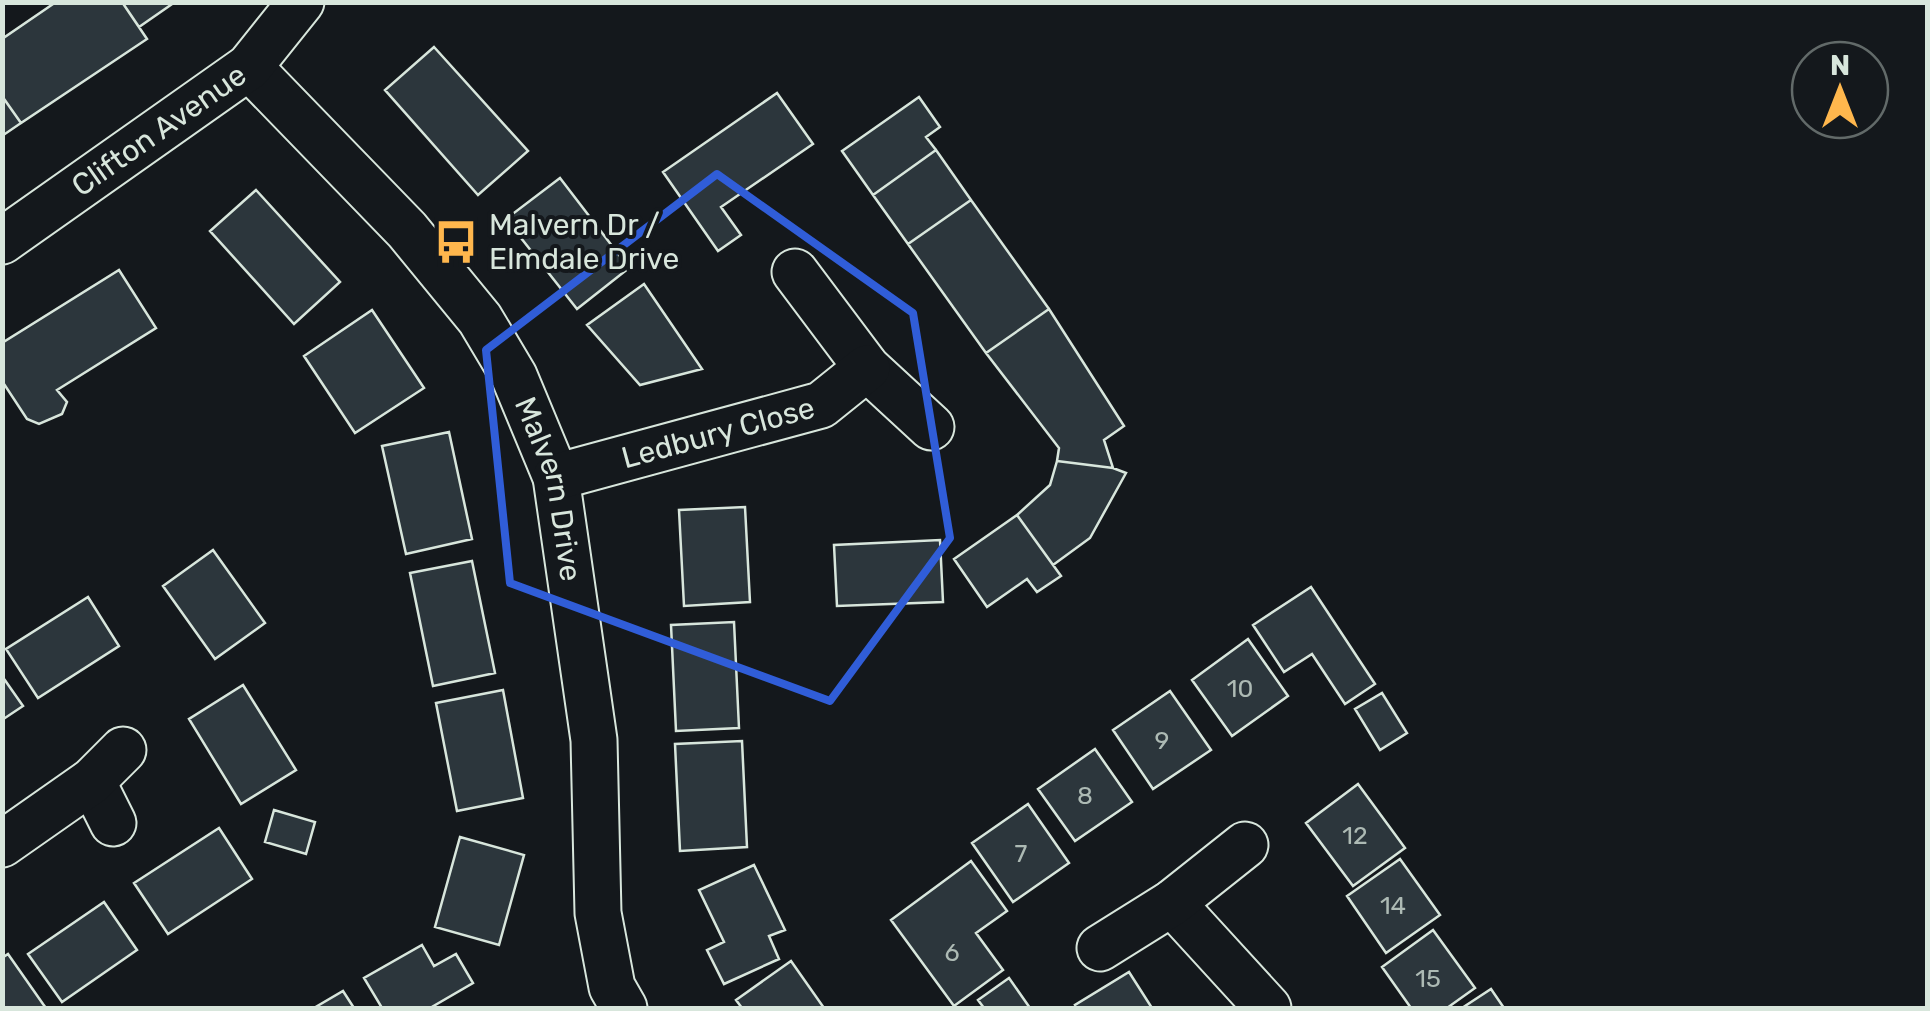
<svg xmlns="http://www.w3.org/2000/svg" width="1930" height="1011" font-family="Rubik,sans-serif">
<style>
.building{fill:#2c363c;stroke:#d8e6dc;stroke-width:2.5}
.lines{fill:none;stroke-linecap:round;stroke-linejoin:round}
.street-casing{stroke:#d8e6dc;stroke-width:49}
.street{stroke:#14181c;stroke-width:45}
.marked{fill:none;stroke:#305dd8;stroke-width:8;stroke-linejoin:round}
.labels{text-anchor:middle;stroke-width:8;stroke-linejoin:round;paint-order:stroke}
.number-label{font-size:25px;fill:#adbab4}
.street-label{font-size:30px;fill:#d8e6dc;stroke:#14181c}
.poi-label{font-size:30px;fill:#d8e6dc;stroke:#14181c;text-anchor:start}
</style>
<rect width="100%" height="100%" fill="#14181c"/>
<path class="building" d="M56 2H122L147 39 21 123 2 96V39Z
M122 2H175L139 27Z
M434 47 528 151 478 195 385 90Z
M777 93 813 144 721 207 741 235 718 251 663 172Z
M2 96 21 123 2 136Z
M919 97 940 127 926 137 936 150 873 195 842 151Z
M936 150 971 200 908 244 873 195Z
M560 178 629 268 577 309 506 219Z
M256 190 340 282 294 324 210 231Z
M971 200 1049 309 986 353 908 244Z
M119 270 156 328 57 390 67 402 62 414 39 424 27 419 2 381V343Z
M644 284 702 369 640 385 587 325Z
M1049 309 1124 426 1104 440 1113 468 1057 461 1059 448 986 353Z
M372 310 424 388 355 433 304 356Z
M449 432 472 539 406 554 382 446Z
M1057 461 1113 468 1126 473 1090 538 1053 565 1017 515 1050 485Z
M745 507 750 602 684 606 679 510Z
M1017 515 1061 576 1037 592 1027 579 987 607 954 559Z
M940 540 943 602 837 606 834 545Z
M213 550 265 623 215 659 163 586Z
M472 561 495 673 433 686 410 573Z
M1311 587 1375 684 1345 704 1312 654 1284 672 1253 625Z
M88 597 119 646 38 698 6 649Z
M734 622 739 728 676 731 671 625Z
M1248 639 1288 696 1232 736 1192 680Z
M2 676 23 706 2 720Z
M243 685 296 770 241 804 189 719Z
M503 690 523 798 457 811 436 703Z
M1170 691 1211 750 1153 789 1113 730Z
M1382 693 1407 733 1380 750 1355 709Z
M742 741 747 847 680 851 675 744Z
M1095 749 1132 802 1075 841 1038 789Z
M1358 784 1405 848 1353 886 1306 823Z
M1028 804 1069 863 1013 902 972 843Z
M274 810 315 822 306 854 265 842Z
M219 828 252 879 168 934 134 883Z
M460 837 524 855 499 945 435 927Z
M1400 859 1440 915 1386 953 1347 896Z
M971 861 1007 911 976 933 1003 970 954 1006 891 920Z
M754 865 785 930 769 936 779 959 724 984 707 950 724 942 699 890Z
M104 902 137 950 62 1002 28 954Z
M1433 930 1475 988 1447 1008H1411L1382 967Z
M422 945 434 966 456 954 473 983 430 1008H382L364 978Z
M8 954 43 1004 46 1008H2V958Z
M791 961 824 1008H742L736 1000Z
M1129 972 1152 1008H1077L1075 1005Z
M1009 978 1030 1008H984L978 1000Z
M1491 989 1504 1008H1462Z
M343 991 354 1008H314Z"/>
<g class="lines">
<g class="street-casing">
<g id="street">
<path id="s1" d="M249 67 407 230 480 319 514 376 556 477 594 740 598 913 612 987 624 1008"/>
<path id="s2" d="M2 241 249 67 301 2"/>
<path d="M795 272 867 368 931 427"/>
<path id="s3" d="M556 477 821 405 867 368"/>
<path d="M92 781 113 823"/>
<path d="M2 844 92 781 123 750"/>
<path d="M1172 903 1268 1008"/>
<path d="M1100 948 1172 903 1245 845"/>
</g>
</g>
<use href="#street" class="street"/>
</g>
<path class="marked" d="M717 174 913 313 950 538 830 701 510 583 486 350Z"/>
<defs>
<g id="bus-bare" transform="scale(3.45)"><path d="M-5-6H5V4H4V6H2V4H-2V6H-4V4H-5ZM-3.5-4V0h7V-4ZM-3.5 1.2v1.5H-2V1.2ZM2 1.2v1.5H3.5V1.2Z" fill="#ffb74d" stroke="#14181c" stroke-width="2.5" paint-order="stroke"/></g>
</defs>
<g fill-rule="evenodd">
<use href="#bus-bare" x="456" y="242"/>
</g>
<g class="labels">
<g class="number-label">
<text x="1240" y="697">10</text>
<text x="1162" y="749">9</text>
<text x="1085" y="804">8</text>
<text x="1355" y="844">12</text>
<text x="1021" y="862">7</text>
<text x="1393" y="914">14</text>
<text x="952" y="961">6</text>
<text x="1428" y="987">15</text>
</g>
<g class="street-label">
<text dy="10" stroke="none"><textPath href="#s2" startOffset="192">Clifton Avenue</textPath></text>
<text dy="10" stroke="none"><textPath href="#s3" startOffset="168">Ledbury Close</textPath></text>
<text dy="10" stroke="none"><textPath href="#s1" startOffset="528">Malvern Drive</textPath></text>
</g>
<g class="poi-label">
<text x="489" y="235">Malvern Dr /<tspan x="489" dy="34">Elmdale Drive</tspan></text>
</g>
</g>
<rect width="1930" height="1011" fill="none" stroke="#d8e6dc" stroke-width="10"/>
<g transform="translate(1840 90)"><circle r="48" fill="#14181c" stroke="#626a69" stroke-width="2.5"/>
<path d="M0-8L18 38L0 25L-18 38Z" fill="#ffb74d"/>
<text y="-15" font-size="28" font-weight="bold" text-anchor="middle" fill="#d8e6dc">N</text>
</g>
</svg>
